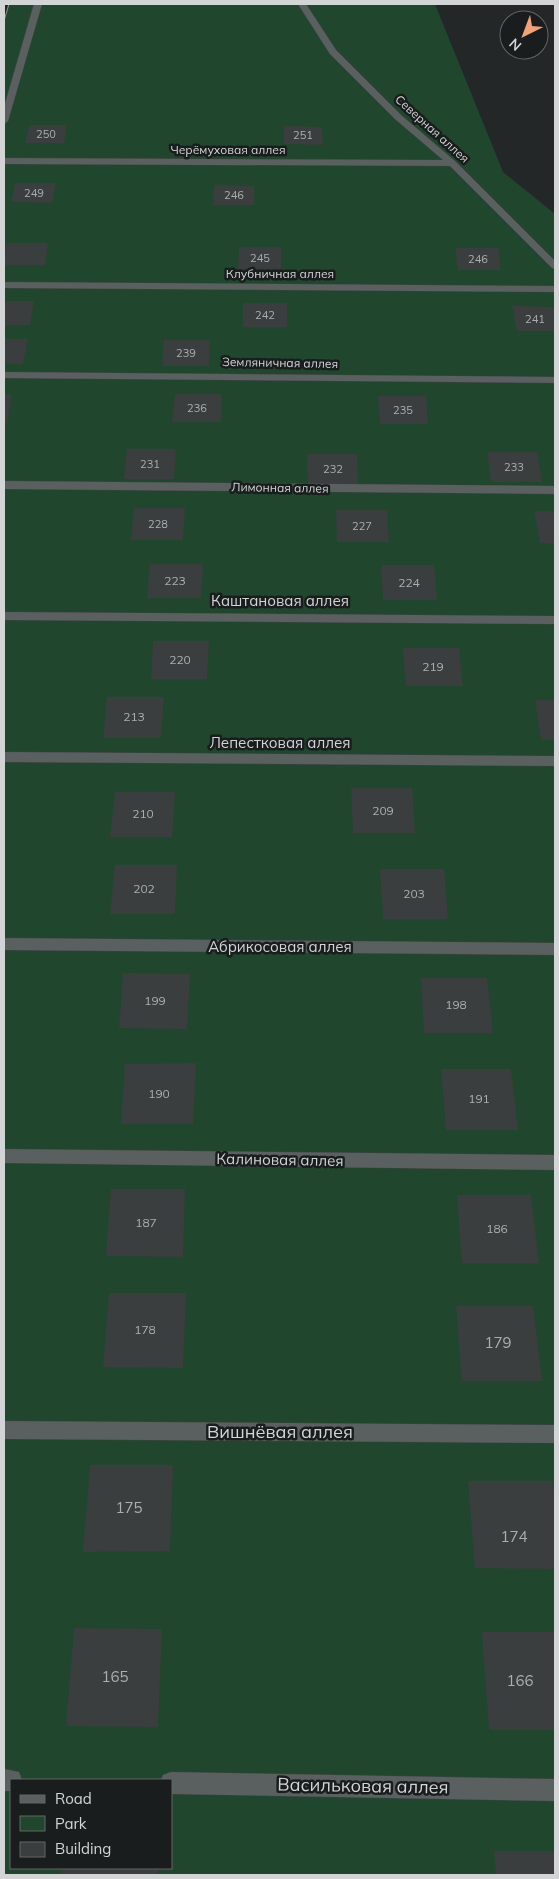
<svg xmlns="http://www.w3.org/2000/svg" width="559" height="1879" font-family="Mulish,sans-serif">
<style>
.green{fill:#20462d;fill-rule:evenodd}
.building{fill:#3a3e3e}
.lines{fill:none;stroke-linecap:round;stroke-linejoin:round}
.minor-casing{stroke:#3f4344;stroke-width:1}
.minor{fill:#5a5f60;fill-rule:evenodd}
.tram{stroke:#8e9192;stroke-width:1}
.labels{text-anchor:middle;stroke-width:5;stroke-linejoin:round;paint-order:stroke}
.far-number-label{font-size:11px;fill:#acaeaf}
.far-street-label{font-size:12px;fill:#d2d4d5;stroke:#191d1e}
.number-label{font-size:12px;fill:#acaeaf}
.street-label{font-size:15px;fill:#d2d4d5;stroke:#191d1e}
.near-number-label{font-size:15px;fill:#acaeaf}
.near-street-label{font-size:18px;fill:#d2d4d5;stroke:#191d1e}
</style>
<rect width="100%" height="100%" fill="#232728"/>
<path class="green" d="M8 4H435L503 172 555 214V1875H4V20ZM11 1780H171V1868H11Z"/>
<path class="building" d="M29 125H67L64 143H25Z
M284 126 322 127 323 145 284 144Z
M15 183H56L52 203 11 202Z
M214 185 254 186V205H213Z
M6 243H48L45 265H4Z
M239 247H281V269H238Z
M455 248H498L501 270H458Z
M4 301H34L30 325H4Z
M243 303H287V327H243Z
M512 306 555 307V331H517Z
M4 339H28L23 364H4Z
M164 340H210L209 366H162Z
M175 394H222L221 422H172Z
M4 395H12L7 423H4Z
M378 396H426L428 424H380Z
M127 449H176L174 479H124Z
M487 452H537L542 482H491Z
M307 454H357L358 484H308Z
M134 508H185L183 540H131Z
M336 510H387L389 542H337Z
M534 511H555V543H540Z
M150 564H203L201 598H147Z
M381 565H434L437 600H383Z
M153 641H209L207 679H151Z
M403 648H459L463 686H406Z
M107 697H164L161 738H103Z
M535 700H555V740H541Z
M351 788H412L415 833H353Z
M115 792H175L172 837H110Z
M115 865H177L175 914H110Z
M380 869H444L448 919H383Z
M123 973 190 974 187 1029 119 1028Z
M421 978H487L493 1033H424Z
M196 1063 193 1124H121L125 1064Z
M441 1069H511L518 1130H446Z
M111 1189H185L183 1257 106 1256Z
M457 1195H531L539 1263H462Z
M109 1293H186L183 1368 103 1367Z
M456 1306H533L542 1381H462Z
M90 1465H173L170 1551 83 1552Z
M468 1481H553L555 1507V1569L475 1568Z
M74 1628 162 1629 158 1727 66 1726Z
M482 1632H555V1730H489Z
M494 1851H555V1875H496Z
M61 1868H158L157 1875H60Z"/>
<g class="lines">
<g class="minor-casing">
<path id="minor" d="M34 4H42L8 121 4 124V107Z
M298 4H306L336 50 401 115 455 161 555 261V269L552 268 450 166 4 164V158L443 160 395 119 330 54Z
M4 282 555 286V292L4 288Z
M4 372 555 377V383L4 378Z
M4 481 555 486V494L4 489Z
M4 612 555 616V624L4 620Z
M4 752 555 756V766L4 762Z
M4 938 555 943V955L4 950Z
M4 1149 555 1155V1170L4 1163Z
M4 1421 555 1425V1443L4 1439Z
M4 1769 19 1772 22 1780H11V1791H4Z
M171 1772 555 1779V1801L171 1794V1780H161L163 1775Z"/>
</g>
<use href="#minor" class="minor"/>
<path class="tram" d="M4 21 9 4"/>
</g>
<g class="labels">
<g class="far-number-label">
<text x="46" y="138">250</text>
<text x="303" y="139">251</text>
<text x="34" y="197">249</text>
<text x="234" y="199">246</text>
<text x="260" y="262">245</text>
<text x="478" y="263">246</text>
<text x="265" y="319">242</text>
<text x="535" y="323">241</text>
<text x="186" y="357">239</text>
<text x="197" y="412">236</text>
<text x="403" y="414">235</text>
<text x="150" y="468">231</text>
<text x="514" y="471">233</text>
<text x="333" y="473">232</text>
<text x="158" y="528">228</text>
<text x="362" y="530">227</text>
</g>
<g class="far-street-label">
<text transform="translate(432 129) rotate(42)" y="4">Северная аллея</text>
<text x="228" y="154">Черёмуховая аллея</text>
<text x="280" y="278">Клубничная аллея</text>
<text transform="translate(280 363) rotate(1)" y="4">Земляничная аллея</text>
<text transform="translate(280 488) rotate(1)" y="4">Лимонная аллея</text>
</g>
<g class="number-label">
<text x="175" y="585">223</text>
<text x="409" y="587">224</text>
<text x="180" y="664">220</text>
<text x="433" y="671">219</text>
<text x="134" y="721">213</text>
<text x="383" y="815">209</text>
<text x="143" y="818">210</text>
<text x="144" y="893">202</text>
<text x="414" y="898">203</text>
<text x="155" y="1005">199</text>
<text x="456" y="1009">198</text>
<text x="159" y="1098">190</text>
<text x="479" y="1103">191</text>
<text x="146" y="1227">187</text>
<text x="497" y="1233">186</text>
<text x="145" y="1334">178</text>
</g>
<g class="street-label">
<text x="280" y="606">Каштановая аллея</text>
<text x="280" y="748">Лепестковая аллея</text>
<text x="280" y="952">Абрикосовая аллея</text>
<text transform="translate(280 1160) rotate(1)" y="5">Калиновая аллея</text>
</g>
<g class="near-number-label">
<text x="498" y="1348">179</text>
<text x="129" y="1513">175</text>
<text x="514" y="1542">174</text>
<text x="115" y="1682">165</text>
<text x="520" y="1686">166</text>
</g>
<g class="near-street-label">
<text x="280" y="1438">Вишнёвая аллея</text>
<text transform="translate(363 1786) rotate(1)" y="6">Васильковая аллея</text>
</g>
</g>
<rect width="559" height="1879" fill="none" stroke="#d2d4d5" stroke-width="10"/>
<rect x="10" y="1779" width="162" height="90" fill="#191d1e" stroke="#636667"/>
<rect x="20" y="1795" width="25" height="8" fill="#5a5f60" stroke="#636667"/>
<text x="55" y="1804" font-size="15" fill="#d2d4d5">Road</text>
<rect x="20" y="1816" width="25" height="15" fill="#20462d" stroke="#636667"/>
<text x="55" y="1829" font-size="15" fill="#d2d4d5">Park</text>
<rect x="20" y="1842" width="25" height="15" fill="#3a3e3e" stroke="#636667"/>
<text x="55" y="1854" font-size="15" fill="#d2d4d5">Building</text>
<g transform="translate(524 35) rotate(222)"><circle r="24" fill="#191d1e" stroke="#636667"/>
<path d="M0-4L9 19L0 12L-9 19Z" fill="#efa376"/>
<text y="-8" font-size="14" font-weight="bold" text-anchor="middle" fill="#d2d4d5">N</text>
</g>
</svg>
